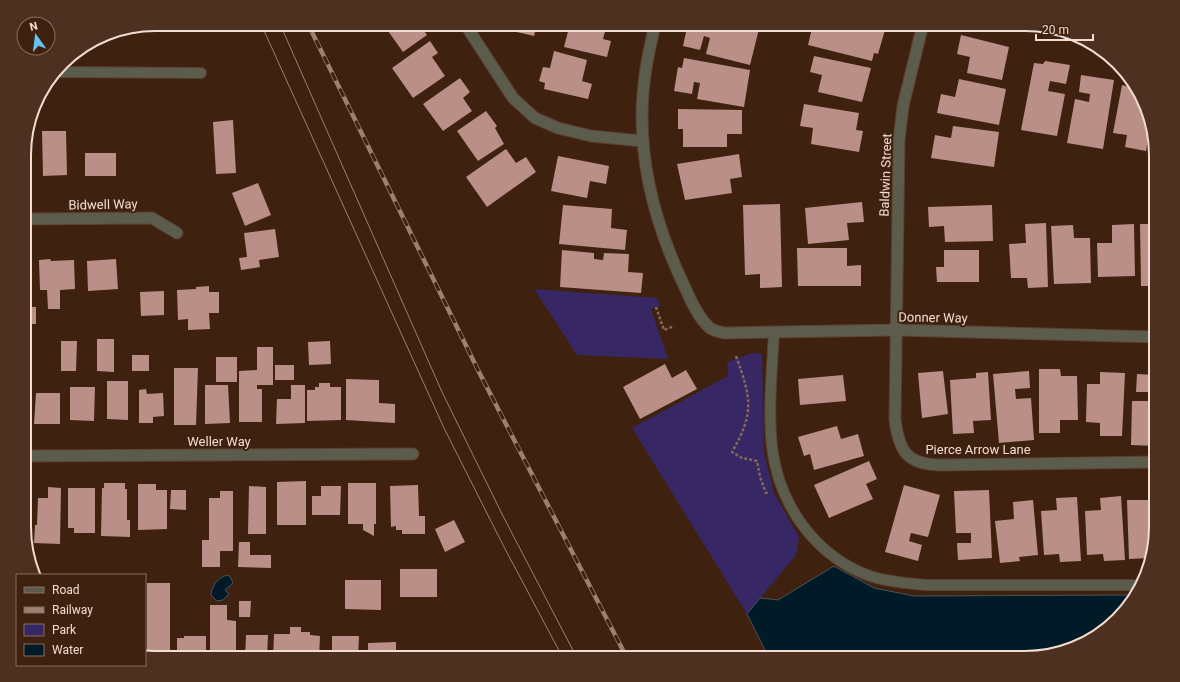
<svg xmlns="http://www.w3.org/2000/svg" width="1180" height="682" font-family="Roboto,sans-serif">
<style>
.green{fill:#372865}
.water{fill:#001a27;stroke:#49545a}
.building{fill:#ba8f87}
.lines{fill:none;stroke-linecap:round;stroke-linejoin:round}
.service-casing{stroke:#5c3f2e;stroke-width:12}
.minor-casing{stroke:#5c3f2e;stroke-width:13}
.path{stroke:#826858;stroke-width:2.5;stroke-dasharray:3 2;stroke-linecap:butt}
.service{stroke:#5b5c4c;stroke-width:10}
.minor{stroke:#5b5c4c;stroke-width:11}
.tram{stroke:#9a8172;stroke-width:1}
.rail-casing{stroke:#9a8172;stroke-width:4.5}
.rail{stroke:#3f210f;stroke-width:3;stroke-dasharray:9;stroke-linecap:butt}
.labels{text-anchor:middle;stroke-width:4;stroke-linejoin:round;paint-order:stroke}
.street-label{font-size:13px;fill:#f2ddd2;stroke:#3f210f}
.rim{fill:none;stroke:#f2ddd2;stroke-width:2}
</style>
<rect width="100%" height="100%" fill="#3f210f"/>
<path class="green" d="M534 289 657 298 660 306 651 309 668 359 577 355Z
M752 353 762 354 764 453 774 493 799 537 796 555 747 614 632 428 728 376 727 362Z"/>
<path class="water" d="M834 566 874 588 914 596 1136 595 1091 640 1033 658H769L747 614 760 598 778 600Z
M228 575 231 578 233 583 225 590 229 594 223 600 217 601 211 595C212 585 218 577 228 575Z"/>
<path class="building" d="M383 24H419L427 35 403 52Z
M500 24H537L534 36 499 28Z
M570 24H607L603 39 611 41 607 57 564 47Z
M686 24H740L759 29 750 65 706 54 710 38 704 36 700 50 683 46 686 32H684Z
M813 24H862L885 30 878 54 874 53 872 61 808 45Z
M961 35 1009 47 1002 80 967 73 970 57 957 54Z
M430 41 438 53 432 57 445 76 413 98 392 68Z
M554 51 587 60 582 81 592 84 588 99 544 89 545 83 539 81 543 67 550 68Z
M814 56 871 68 862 102 818 92 822 75 810 72Z
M684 58 750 70 744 107 697 99 700 83 694 82 692 94 674 91 678 67 682 68Z
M1045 61 1070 65 1066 84 1050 81 1048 91 1065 94 1057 136 1021 130 1034 63 1043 64Z
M1081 75 1114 80 1103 149 1067 143 1075 99 1089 102 1090 94 1079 92Z
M460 78 470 92 463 98 472 111 443 131 423 104Z
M959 79 1006 89 999 125 937 113 941 94 955 97Z
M1122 85 1138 89 1150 129 1146 151 1125 147 1127 135 1113 133Z
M804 104 859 113 856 130 863 131 859 152 811 144 813 128 800 126Z
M678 109 742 110V134H727V147H683V129H678Z
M486 111 497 126 495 128 504 144 478 161 457 131Z
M233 120 236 173 216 174 213 122Z
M953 126 999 132 994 167 931 158 935 135 951 138Z
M42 131H66L67 175 43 176Z
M25 146H32V179H25Z
M506 149 516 163 526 157 536 172 487 207 466 177Z
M85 153H116V176H85Z
M739 154 742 177 730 179 732 193 685 200 677 164Z
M558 156 609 166 606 184 590 181 587 198 551 191Z
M258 183 271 215 245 226 232 193Z
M862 202 864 222 847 223 849 240 808 244 805 208Z
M780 204 782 287 760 288V274L745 275 743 205Z
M563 205 612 209 611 228 627 230 625 250 559 244Z
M992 205 993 241 945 242 944 226 929 227 928 207Z
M1046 223 1048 287 1028 288 1027 278H1011L1009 244 1026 243 1025 224Z
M1134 224 1135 276 1098 277 1097 243H1112V225Z
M1140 224H1156V286H1141Z
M1073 225 1074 238H1090L1091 283 1054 284 1051 226Z
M275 229 279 257 259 260 260 267 241 270 239 258 247 257 244 233Z
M797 248H847V266L861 265V286H798Z
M562 250 594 253V259L603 260 604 253 629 254 628 272 643 273 641 293 560 287Z
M944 250H979V282H937L936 267H944Z
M50 259 51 261 74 260 75 289 60 290V309H48L47 290H40L39 260Z
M116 259 118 289 88 291 87 261Z
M209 286V292H219V313H209L210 329 188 330V319L178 320 177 290 196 289V287Z
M164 291V315L141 316 140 292Z
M25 307H36V324H25Z
M97 339H114V372L97 371Z
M61 341H77L76 371H61Z
M330 341 331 364 309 365 308 342Z
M257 347H273V385H257V389H262V422H239V371L257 370Z
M132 355H149V371H132Z
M216 357H237V382H216Z
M665 364 672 378 686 370 697 389 640 419 623 387Z
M275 365H294V380H275Z
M174 368H198L196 425H174Z
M1039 369H1060L1061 376H1077L1078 420H1060V433H1039Z
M943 371 948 414 922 418 918 373Z
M1029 371 1030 388 1015 389 1016 399 1031 398 1034 440 999 443 993 374Z
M988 372 991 420 973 421 974 433 953 434 950 380 976 378V373Z
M1100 372 1125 373 1122 436H1100V423L1086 422 1087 384H1100Z
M1137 374 1156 375V446L1131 445 1132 401H1149V392H1136Z
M843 375 846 401 800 405 798 379Z
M346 379 379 380V403L395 404V423L346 420Z
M107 381H128V420L107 419Z
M319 383H330V387H341V420L307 421V390H315V387H319Z
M205 385H228L230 423 205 424Z
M291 385H305V423L276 424 277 399H291Z
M70 387H95L94 421 70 420Z
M146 389 147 394 163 393 164 416 153 417V423H139V390Z
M36 393H60V424H34Z
M837 426 841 439 858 434 864 456 814 470 810 454 804 456 798 437Z
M869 461 877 479 866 484 873 499 829 518 814 485Z
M306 481V525H277V482Z
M104 483H125V489H127V520H130V537L101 536 102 488H104Z
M348 483H376V524H374V536L363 530V524H348Z
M138 484H156V490H167V529L138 530Z
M418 485 419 516H425V534H402V530H396V526L391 527 390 486Z
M904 485 940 495 928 537 911 533 909 541 922 545 918 561 885 552Z
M249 486 266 487V534H248Z
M321 486H341L340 515H312V496H321Z
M48 487 61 488 60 544 34 543 35 525H37L38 498H48Z
M68 488H95V533H74V528H68Z
M171 490H186V510L170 509Z
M989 490 992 558 958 560 957 543H971V533H956L954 491Z
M220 491H233V551H220V567H202V540H209V498H220Z
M1121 496 1125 560 1104 561 1103 554 1087 555 1085 511 1101 510 1100 498Z
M1077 497 1081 561 1060 562 1059 554 1044 555 1041 511 1057 510 1056 498Z
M1033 500 1038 555 1019 557 1020 561 1000 563 995 521 1014 519 1013 502Z
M1127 500H1149V512H1156V535L1149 558 1129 559Z
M454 520 465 542 445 552 435 529Z
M239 542H250V555H271V568L238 567Z
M400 569H437V597H400Z
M345 580H381V610L345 609Z
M147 583H170V656H147Z
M239 601H251L250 617H239Z
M210 605H227V620L236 621V658H223V651H210Z
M290 627H301V632H310V635L320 636 319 658H273L274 634H290Z
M246 635H268L267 658H245Z
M184 636H206V658H182V654H177V638H184Z
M332 636H359L358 658H332Z
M396 642V658H368V643Z"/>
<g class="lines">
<g class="service-casing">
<path id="service" d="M57 72 201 73
M774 332C772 370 768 410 772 447 779 505 815 556 870 576 888 582 906 583 924 585H1141"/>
</g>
<g class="minor-casing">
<path id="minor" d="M465 24 513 98 535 118 558 128 591 136 642 141
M655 24C652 39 648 54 646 69 634 142 651 215 682 281 689 296 697 317 710 328 714 331 720 332 725 333L896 330 1156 337
M923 24 903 106 899 140 895 420C899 451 907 464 939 465L1156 462
M25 219 152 218 177 233
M25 456 413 454"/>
</g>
<path class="path" d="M656 307 664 330 674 326
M736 356C751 398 755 412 732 452L742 458 757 461 760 477 766 493 769 492"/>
<use href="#service" class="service"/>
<use href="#minor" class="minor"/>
<path class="tram" d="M261 24 444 428 503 545 563 658
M280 24 442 392 503 516 577 658"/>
<g class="rail-casing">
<path id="rail" d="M308 24 479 372 627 658"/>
</g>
<use href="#rail" class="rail"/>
</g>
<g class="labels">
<g class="street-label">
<text transform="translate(885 175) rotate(-88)" y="5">Baldwin Street</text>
<text transform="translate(103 204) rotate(-1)" y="5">Bidwell Way</text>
<text transform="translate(933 317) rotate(1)" y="5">Donner Way</text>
<text x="219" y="446">Weller Way</text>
<text x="978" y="454">Pierce Arrow Lane</text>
</g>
</g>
<path d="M0 0H1180V682H0ZM155 31H1025A124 124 0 0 1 1149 155V527A124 124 0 0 1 1025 651H155A124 124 0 0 1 31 527V155A124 124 0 0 1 155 31Z" fill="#4d301f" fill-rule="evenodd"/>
<path class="rim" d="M155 31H1025A124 124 0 0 1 1149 155V527A124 124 0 0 1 1025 651H155A124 124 0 0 1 31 527V155A124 124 0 0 1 155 31Z"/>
<rect x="16" y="574" width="130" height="92" fill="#3f210f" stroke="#876c5d"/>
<rect x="24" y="587" width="20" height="6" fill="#5b5c4c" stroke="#876c5d"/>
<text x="52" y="594" font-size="12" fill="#f2ddd2">Road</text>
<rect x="24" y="607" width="20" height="6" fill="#9a8172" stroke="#876c5d"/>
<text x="52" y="614" font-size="12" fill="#f2ddd2">Railway</text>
<rect x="24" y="624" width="20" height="12" fill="#372865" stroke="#876c5d"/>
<text x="52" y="634" font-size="12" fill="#f2ddd2">Park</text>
<rect x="24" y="644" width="20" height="12" fill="#001a27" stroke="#876c5d"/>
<text x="52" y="654" font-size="12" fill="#f2ddd2">Water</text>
<g transform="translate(36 36) rotate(346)"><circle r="19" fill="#3f210f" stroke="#876c5d"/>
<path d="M0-3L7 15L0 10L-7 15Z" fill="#67c4f0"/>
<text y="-6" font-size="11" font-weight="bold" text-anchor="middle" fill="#f2ddd2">N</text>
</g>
<path d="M1036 34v6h57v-6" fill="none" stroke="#f2ddd2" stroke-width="2"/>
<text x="1042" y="34" font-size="12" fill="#f2ddd2" stroke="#3f210f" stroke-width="3" paint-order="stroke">20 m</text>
</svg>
